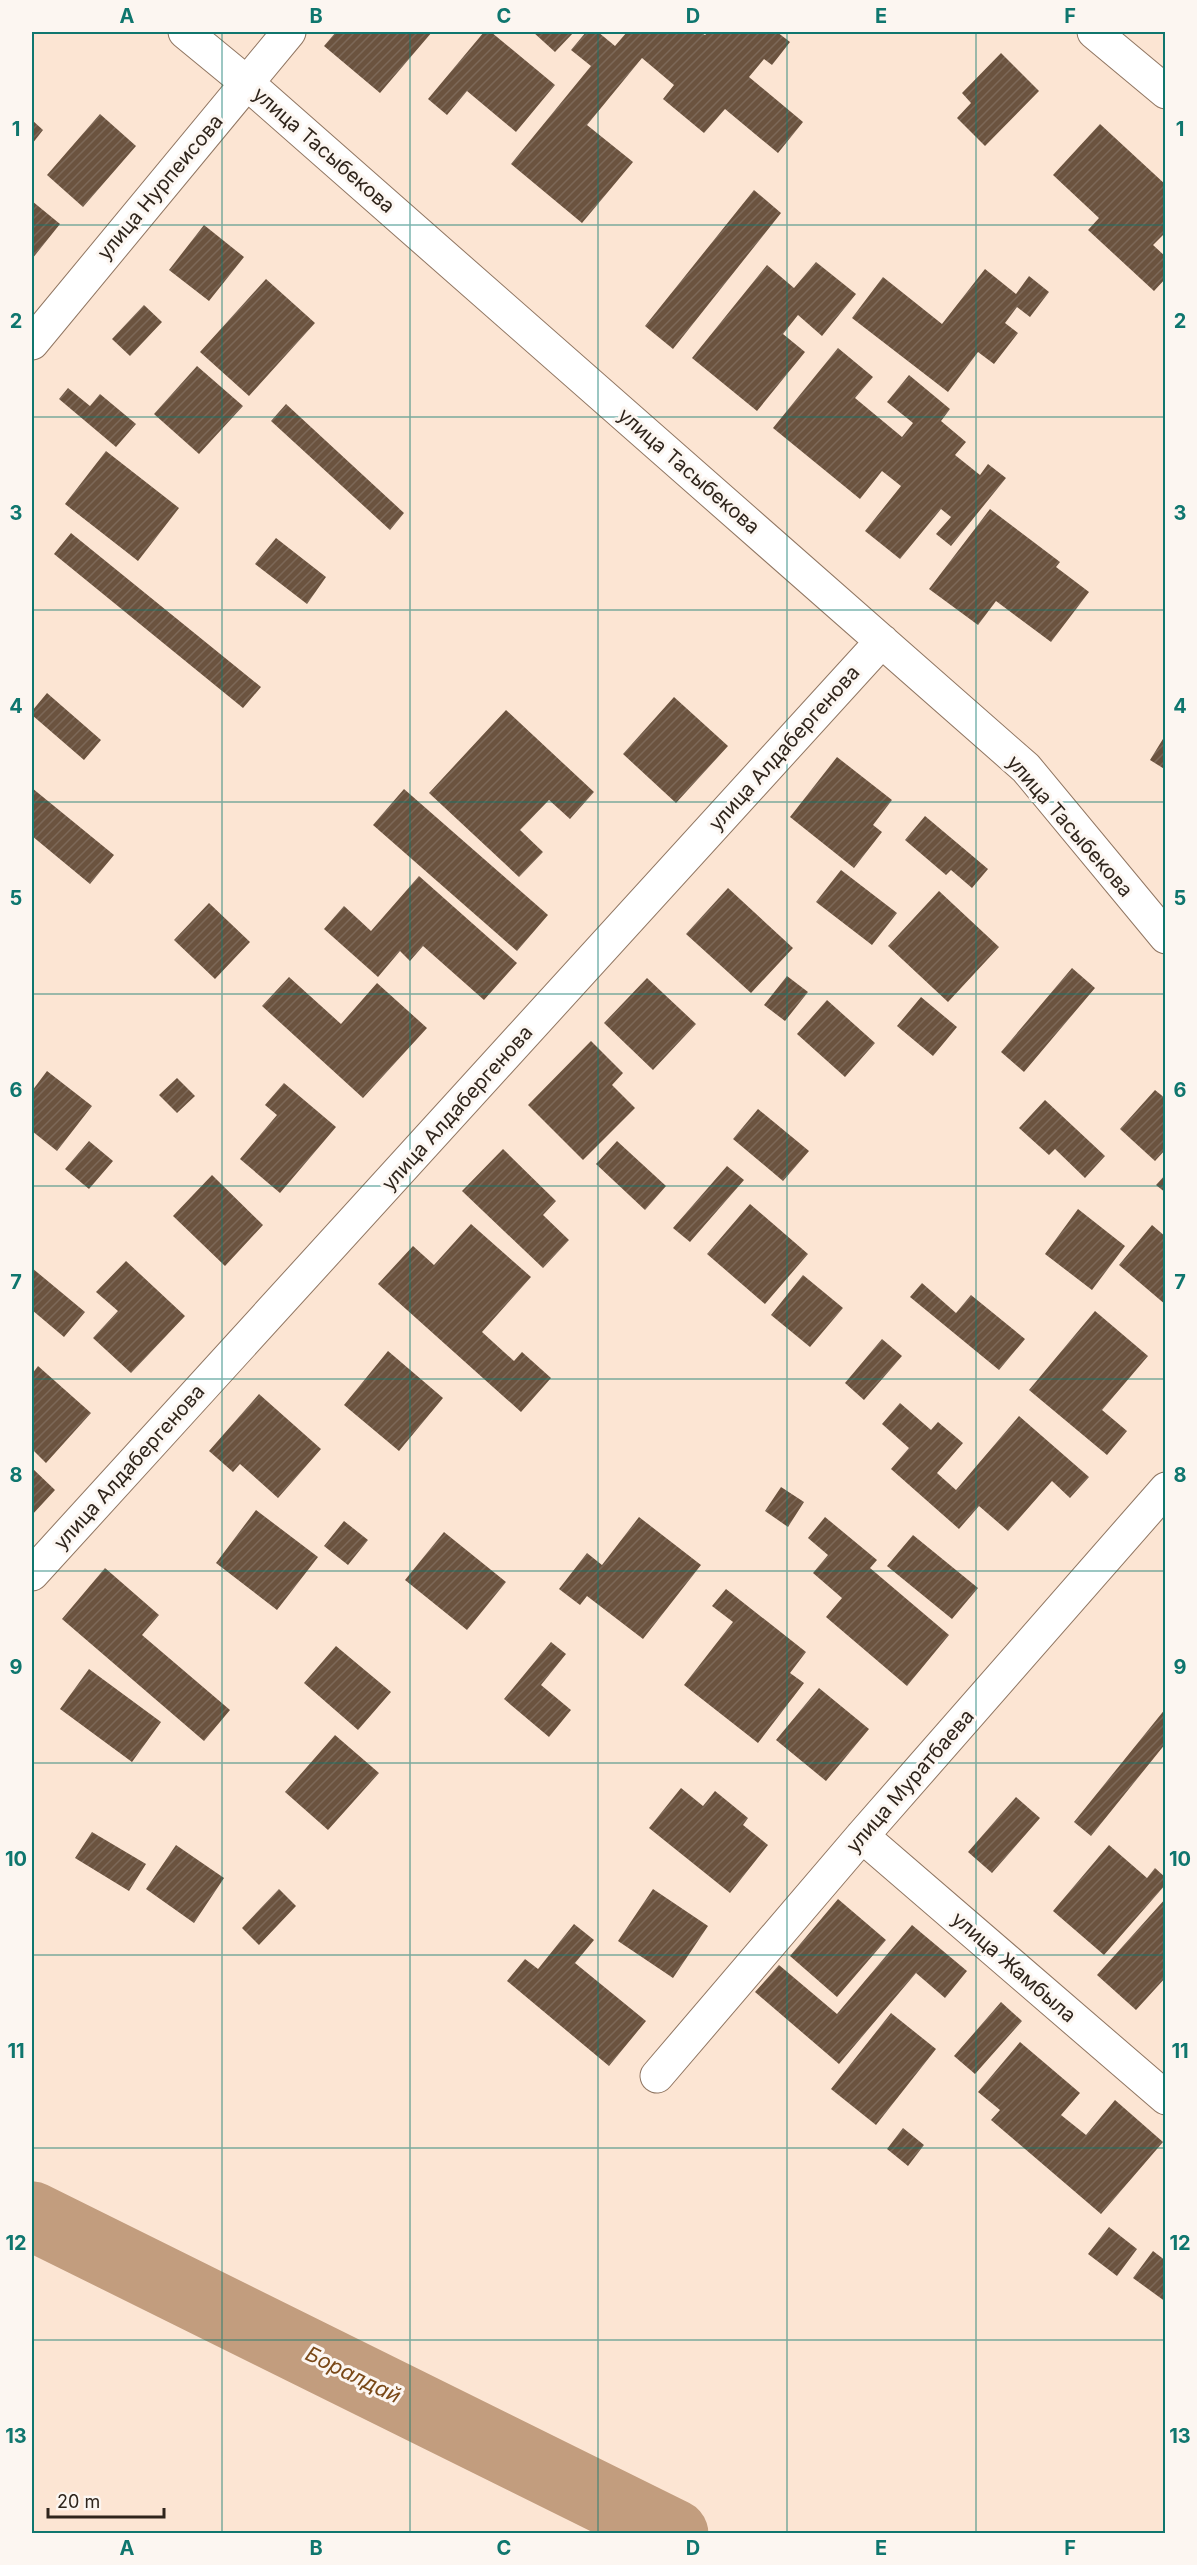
<svg xmlns="http://www.w3.org/2000/svg" width="1197" height="2565" font-family="Inter,sans-serif">
<style>
.lines{fill:none;stroke-linecap:round;stroke-linejoin:round}
.river{stroke:#c29d7e;stroke-width:69}
.building{fill:url(#building-hatch)}
.minor-casing{stroke:#907662;stroke-width:35}
.minor{stroke:#fff;stroke-width:33}
.grid{fill:none;stroke:#0f766e;stroke-width:1.5;stroke-opacity:0.55}
.labels{text-anchor:middle;stroke-width:6;stroke-linejoin:round;paint-order:stroke}
.street-label{font-size:20px;fill:#2f251c;stroke:#fcf6f1}
.water-label{font-size:21px;font-style:italic;fill:#7a4918;stroke:#fcf6f1}
.neatline{fill:none;stroke:#0f766e;stroke-width:2}
.grid-label{font-size:20px;text-anchor:middle;font-weight:bold;fill:#0f766e}
</style>
<defs>
<pattern id="building-hatch" width="6" height="6" patternUnits="userSpaceOnUse" patternTransform="scale(1.5)"><rect width="6" height="6" fill="#6b533f"/><path d="M-1 1l2-2M0 6l6-6M5 7l2-2" fill="none" stroke="#7c6858"/></pattern>
</defs>
<rect width="100%" height="100%" fill="#fce5d3"/>
<g class="lines">
<path class="river" d="M32 2216 674 2534"/>
</g>
<path class="building" d="M336 32H432L380 93 324 46Z
M484 32H491L555 85 516 132 467 91 447 115 428 99Z
M533 32H574L555 52Z
M586 32H598L615 46 627 32H700L705 35 708 32H777L790 42 772 65 764 59 749 77 803 122 778 153 725 109 704 133 663 99 674 85 642 58 587 125 633 162 582 223 511 164 591 66 571 50Z
M1001 53 1039 91 985 146 957 118 971 103 962 93Z
M100 114 136 146 83 207 47 175Z
M32 120 43 130 32 144Z
M1100 124 1166 185V232L1153 245 1166 257V278L1154 291 1088 230 1099 218 1053 175Z
M754 190 781 213 673 349 645 326Z
M32 201 60 224 32 259Z
M204 225 244 257 209 301 169 270Z
M816 262 856 294 822 336 798 315 783 334 805 352 757 411 692 358 767 265 794 288Z
M985 269 1016 294 1029 276 1049 292 1030 317 1017 307 1005 323 1018 333 994 364 978 352 948 392 852 318 883 277 942 324Z
M266 279 315 323 249 396 200 352Z
M144 305 162 322 130 356 112 339Z
M838 348 873 377 855 398 902 437 913 423 887 402 909 375 950 409 941 421 966 442 955 455 980 475 988 464 1006 478 951 546 936 534 951 517 941 509 900 559 865 531 901 486 882 471 860 499 773 428Z
M197 366 243 406 199 454 154 414Z
M68 388 90 406 100 394 136 424 116 447 59 399Z
M286 404 404 513 390 530 271 421Z
M106 451 179 508 138 561 65 504Z
M990 509 1060 562 1056 567 1089 592 1051 642 996 601 978 625 929 589Z
M71 533 261 687 243 708 54 554Z
M276 538 326 577 307 604 255 564Z
M47 693 101 740 84 760 32 715V711Z
M674 697 728 746 676 803 623 754Z
M506 710 594 792 570 819 549 800 520 830 543 852 519 877 429 793Z
M1166 734V770L1150 760Z
M837 757 892 800 873 825 882 832 854 868 790 817Z
M32 788 114 855 90 884 32 836Z
M404 789 548 915 517 951 373 825Z
M925 816 988 869 972 888 951 870 946 875 905 840Z
M841 870 897 913 872 945 816 902Z
M419 876 517 963 484 1000 423 946 410 961 400 951 378 977 324 929 344 906 371 931Z
M728 888 793 948 751 993 686 934Z
M939 891 999 947 948 1002 888 946Z
M209 903 250 942 215 979 174 940Z
M1072 968 1095 988 1024 1072 1001 1052Z
M787 976 808 992 785 1021 764 1005Z
M289 977 341 1024 377 983 427 1028 363 1098 262 1006Z
M647 978 696 1024 653 1070 604 1023Z
M921 997 957 1027 933 1056 897 1026Z
M827 1000 875 1043 845 1077 797 1034Z
M591 1041 623 1073 612 1085 635 1108 583 1160 528 1105Z
M47 1071 92 1106 57 1151 32 1131V1091Z
M177 1078 195 1096 177 1113 159 1095Z
M284 1083 336 1127 280 1193 240 1159 277 1115 265 1105Z
M1155 1090 1166 1099V1149L1155 1161 1120 1129Z
M1045 1100 1105 1156 1085 1178 1055 1149 1049 1155 1019 1128Z
M758 1109 809 1151 783 1181 733 1139Z
M89 1141 113 1161 89 1189 65 1169Z
M617 1141 666 1186 645 1210 596 1164Z
M503 1149 556 1201 543 1215 569 1240 543 1268 462 1191Z
M727 1166 744 1180 690 1242 673 1228Z
M1166 1174V1193L1156 1185Z
M212 1175 263 1225 225 1266 173 1216Z
M750 1204 808 1254 765 1304 707 1254Z
M1078 1209 1125 1246 1092 1290 1045 1254Z
M471 1224 531 1277 482 1332 514 1361 522 1352 551 1378 521 1412 378 1284 413 1246 434 1265Z
M1152 1225 1166 1237V1305L1119 1265Z
M126 1261 185 1316 131 1373 93 1338 118 1311 96 1292Z
M32 1268 85 1312 64 1337 32 1310Z
M803 1275 843 1308 810 1347 771 1315Z
M922 1283 956 1313 971 1295 1025 1339 999 1370 910 1297Z
M1095 1311 1148 1356 1102 1410 1127 1431 1107 1455 1029 1390Z
M882 1339 902 1356 864 1400 845 1383Z
M388 1351 443 1398 399 1451 344 1405Z
M38 1366 91 1413 46 1463 32 1449V1374Z
M259 1394 321 1449 278 1498 240 1464 233 1472 209 1451Z
M900 1403 931 1430 938 1422 963 1443 937 1473 956 1490 1019 1416 1089 1477 1070 1498 1052 1481 1008 1531 979 1506 959 1529 891 1469 909 1448 882 1424Z
M32 1468 55 1490 32 1515Z
M781 1487 804 1502 788 1527 765 1511Z
M256 1510 318 1557 277 1610 216 1563Z
M639 1517 701 1565 643 1639 587 1596 580 1605 559 1589 587 1553 602 1565Z
M825 1517 877 1560 870 1568 949 1635 907 1686 826 1617 842 1598 813 1573 828 1555 808 1538Z
M344 1521 368 1540 348 1565 324 1546Z
M444 1532 506 1582 467 1630 405 1580Z
M913 1535 978 1588 952 1619 887 1566Z
M105 1568 159 1615 142 1635 230 1710 204 1741 62 1619Z
M726 1589 806 1652 790 1673 804 1683 758 1743 684 1685 733 1622 712 1606Z
M551 1642 566 1654 541 1685 571 1710 549 1737 504 1699Z
M336 1646 391 1692 358 1730 304 1683Z
M89 1669 161 1722 132 1762 60 1709Z
M819 1688 869 1729 826 1781 776 1740Z
M1166 1708V1743L1091 1836 1074 1822Z
M335 1735 379 1773 328 1830 285 1792Z
M681 1788 703 1806 715 1791 748 1818 743 1825 768 1845 730 1893 649 1828Z
M1016 1797 1040 1818 992 1873 968 1852Z
M92 1832 146 1864 129 1891 75 1858Z
M176 1845 224 1878 194 1923 146 1889Z
M1109 1845 1147 1878 1155 1868 1166 1878V1884L1104 1955 1053 1911Z
M279 1889 296 1906 259 1945 242 1928Z
M653 1889 708 1926 673 1978 618 1941Z
M1166 1898V1977L1136 2010 1097 1975Z
M838 1899 886 1940 837 1997 790 1956Z
M574 1924 594 1940 575 1963 646 2021 609 2066 507 1981 525 1959 538 1969Z
M912 1925 967 1971 945 1998 916 1973 839 2064 755 1992 779 1965 837 2014Z
M1001 2002 1022 2021 975 2074 954 2056Z
M891 2013 936 2049 876 2125 831 2089Z
M1020 2042 1080 2093 1061 2115 1086 2135 1115 2100 1163 2142 1101 2214 991 2120 1000 2110 978 2092Z
M903 2128 924 2145 908 2166 887 2149Z
M1109 2227 1137 2249 1117 2276 1088 2254Z
M1153 2251 1166 2261V2302L1133 2278Z"/>
<g class="lines">
<g class="minor-casing">
<path id="minor" d="M185 32 247 83 1026 768 1166 937
M1094 32 1166 92
M32 343 289 32
M32 1574 882 641
M862 1836 1166 2098
M657 2076 862 1836 1166 1489"/>
</g>
<use href="#minor" class="minor"/>
</g>
<path class="grid" d="M222 32V2534M410 32V2534M598 32V2534M787 32V2534M976 32V2534M32 225H1166M32 417H1166M32 610H1166M32 802H1166M32 994H1166M32 1186H1166M32 1379H1166M32 1571H1166M32 1763H1166M32 1955H1166M32 2148H1166M32 2340H1166"/>
<g class="labels">
<g class="street-label">
<text transform="translate(324 150) rotate(41)" y="7">улица Тасыбекова</text>
<text transform="translate(160 187) rotate(-50)" y="7">улица Нурпеисова</text>
<text transform="translate(689 471) rotate(41)" y="7">улица Тасыбекова</text>
<text transform="translate(784 748) rotate(-48)" y="7">улица Алдабергенова</text>
<text transform="translate(1070 826) rotate(49)" y="7">улица Тасыбекова</text>
<text transform="translate(457 1108) rotate(-48)" y="7">улица Алдабергенова</text>
<text transform="translate(129 1467) rotate(-48)" y="7">улица Алдабергенова</text>
<text transform="translate(910 1781) rotate(-49)" y="7">улица Муратбаева</text>
<text transform="translate(1014 1967) rotate(41)" y="7">улица Жамбыла</text>
</g>
<g class="water-label">
<text transform="translate(353 2375) rotate(26)" y="7">Боралдай</text>
</g>
</g>
<rect width="1197" height="2565" fill="none" stroke="#fcf6f1" stroke-width="66"/>
<path d="M48 2508v9h116v-9" fill="none" stroke="#2f251c" stroke-width="3"/>
<text x="57" y="2508" font-size="18" fill="#2f251c" stroke="#fcf6f1" stroke-width="4.5" paint-order="stroke">20 m</text>
<rect x="33" y="33" width="1131" height="2499" class="neatline"/>
<g class="grid-label">
<text x="127" y="23">A</text>
<text x="316" y="23">B</text>
<text x="504" y="23">C</text>
<text x="693" y="23">D</text>
<text x="881" y="23">E</text>
<text x="1070" y="23">F</text>
<text x="16" y="136">1</text>
<text x="1180" y="136">1</text>
<text x="16" y="328">2</text>
<text x="1180" y="328">2</text>
<text x="16" y="520">3</text>
<text x="1180" y="520">3</text>
<text x="16" y="713">4</text>
<text x="1180" y="713">4</text>
<text x="16" y="905">5</text>
<text x="1180" y="905">5</text>
<text x="16" y="1097">6</text>
<text x="1180" y="1097">6</text>
<text x="16" y="1289">7</text>
<text x="1180" y="1289">7</text>
<text x="16" y="1482">8</text>
<text x="1180" y="1482">8</text>
<text x="16" y="1674">9</text>
<text x="1180" y="1674">9</text>
<text x="16" y="1866">10</text>
<text x="1180" y="1866">10</text>
<text x="16" y="2058">11</text>
<text x="1180" y="2058">11</text>
<text x="16" y="2250">12</text>
<text x="1180" y="2250">12</text>
<text x="16" y="2443">13</text>
<text x="1180" y="2443">13</text>
<text x="127" y="2555">A</text>
<text x="316" y="2555">B</text>
<text x="504" y="2555">C</text>
<text x="693" y="2555">D</text>
<text x="881" y="2555">E</text>
<text x="1070" y="2555">F</text>
</g>
</svg>
